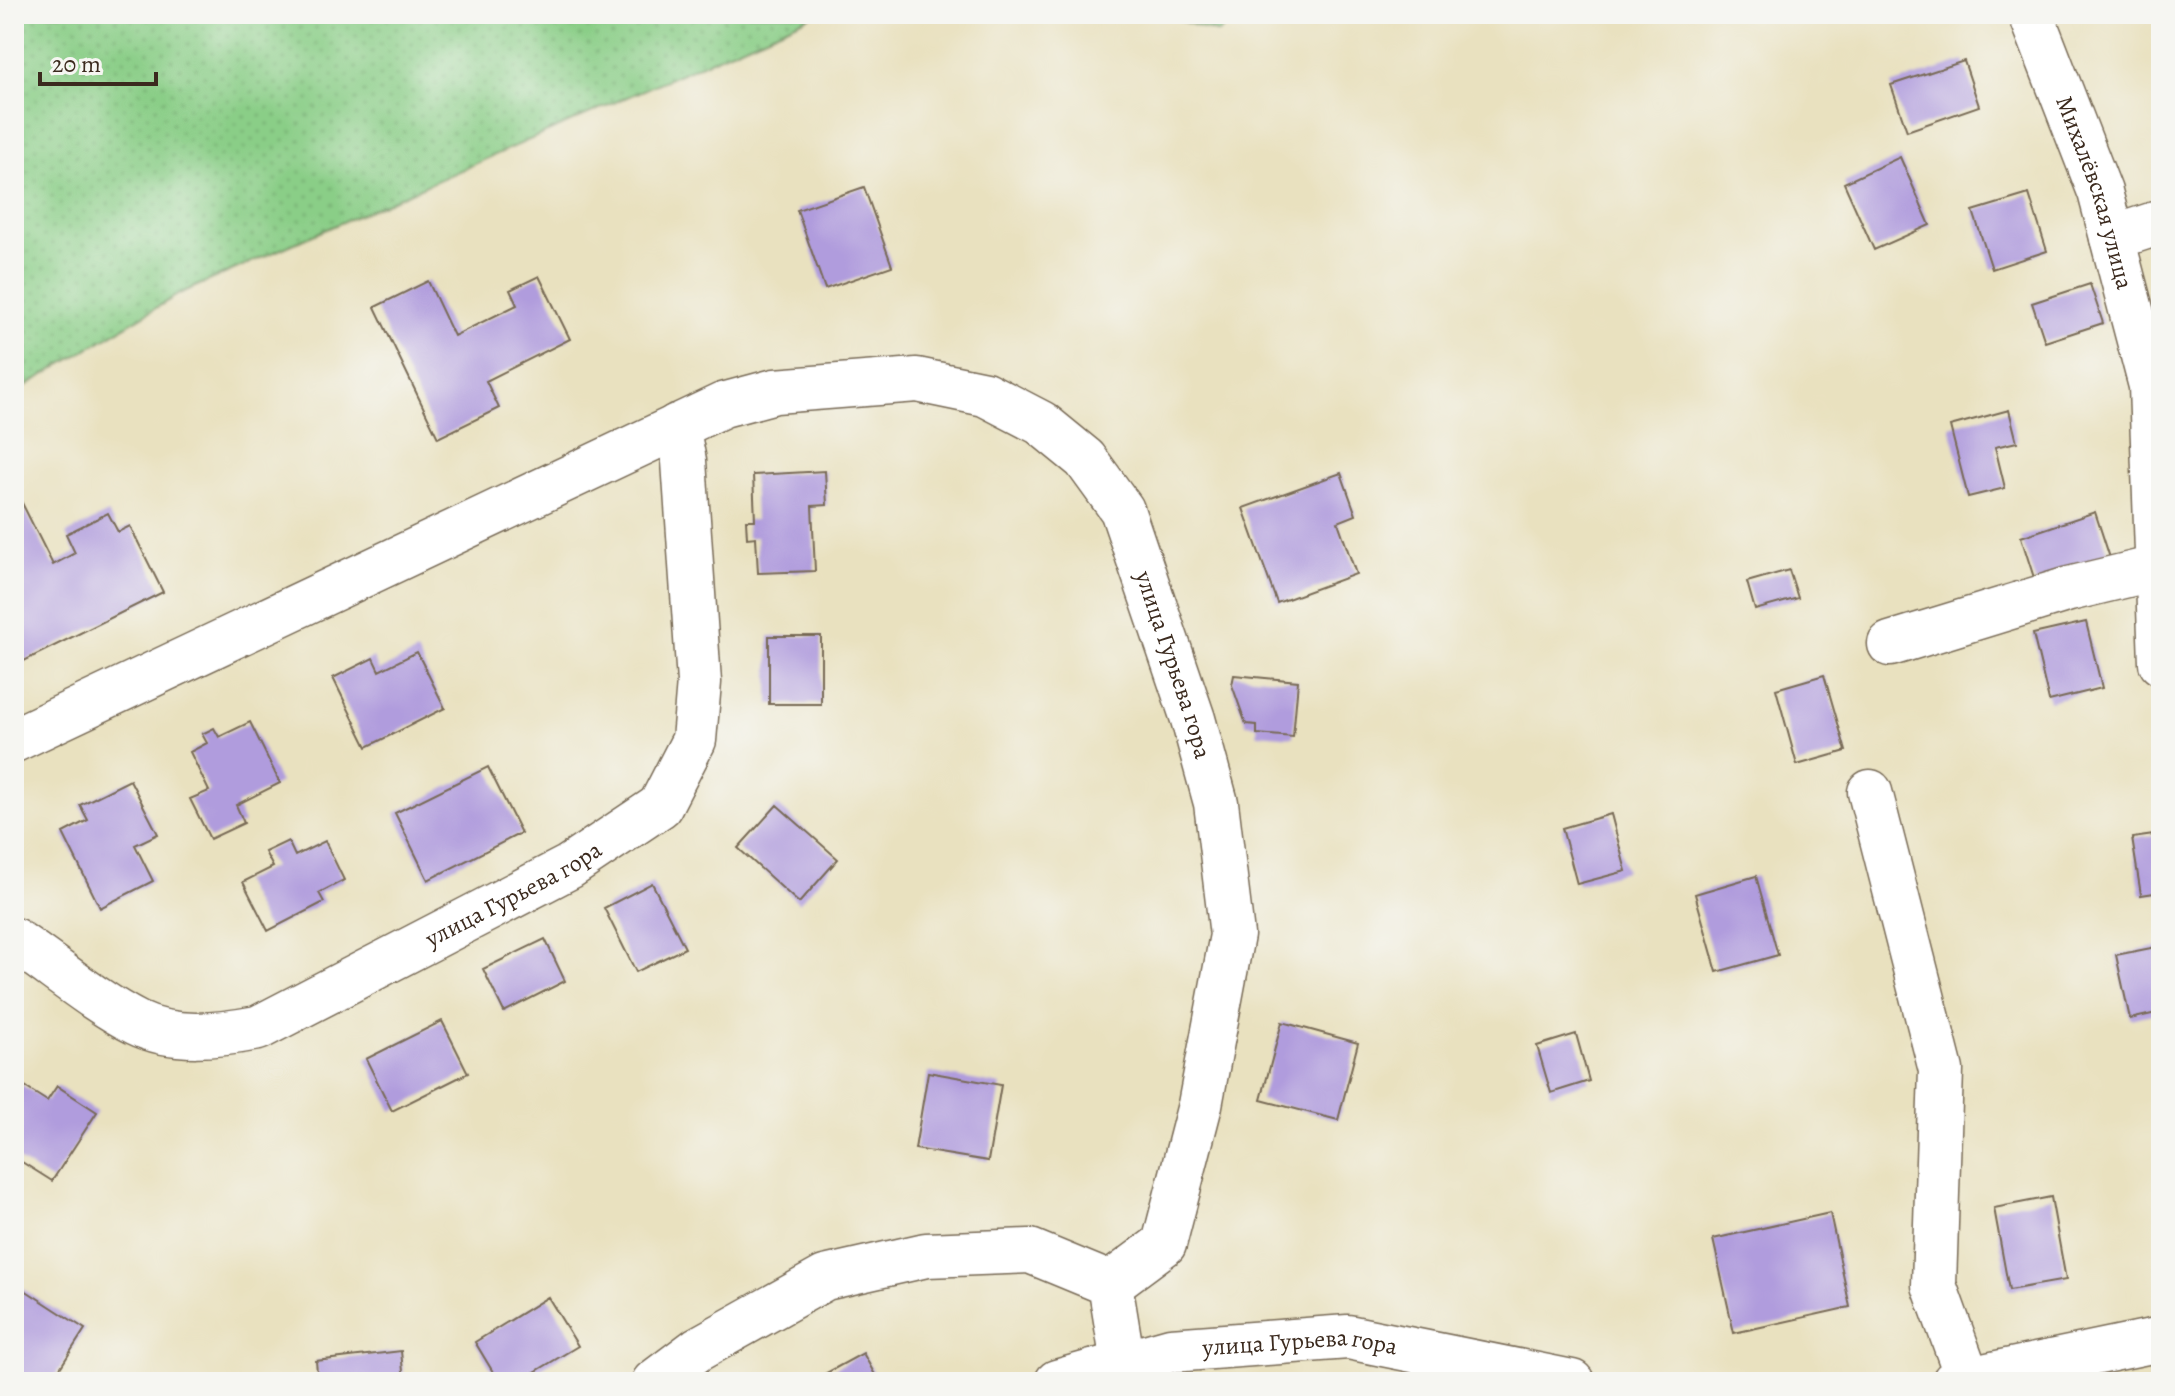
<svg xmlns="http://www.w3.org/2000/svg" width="2175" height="1396" font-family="Alegreya,serif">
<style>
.garden{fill:url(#garden-dots);stroke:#627c52;stroke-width:2}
.building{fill:#b09cdd}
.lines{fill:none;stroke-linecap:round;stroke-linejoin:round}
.minor-casing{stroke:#786a56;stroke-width:47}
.minor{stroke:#fff;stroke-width:44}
.labels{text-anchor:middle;stroke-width:8;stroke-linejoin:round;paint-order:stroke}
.street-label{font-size:24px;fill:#3b2a1e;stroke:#f6f6f2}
</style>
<defs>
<pattern id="garden-dots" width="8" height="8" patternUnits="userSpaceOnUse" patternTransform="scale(2)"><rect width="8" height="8" fill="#8ace87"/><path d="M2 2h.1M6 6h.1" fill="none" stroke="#78b174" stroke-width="1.8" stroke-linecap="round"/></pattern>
</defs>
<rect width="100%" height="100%" fill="#f6f6f2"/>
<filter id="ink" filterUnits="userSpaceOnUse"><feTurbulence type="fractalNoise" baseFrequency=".0125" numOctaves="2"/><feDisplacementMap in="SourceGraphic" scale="16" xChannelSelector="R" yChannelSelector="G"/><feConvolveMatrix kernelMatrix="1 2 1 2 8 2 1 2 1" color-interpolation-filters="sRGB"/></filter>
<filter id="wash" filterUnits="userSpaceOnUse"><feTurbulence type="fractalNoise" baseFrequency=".006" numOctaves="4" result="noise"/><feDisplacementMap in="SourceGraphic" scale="32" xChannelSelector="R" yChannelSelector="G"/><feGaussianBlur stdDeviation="1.8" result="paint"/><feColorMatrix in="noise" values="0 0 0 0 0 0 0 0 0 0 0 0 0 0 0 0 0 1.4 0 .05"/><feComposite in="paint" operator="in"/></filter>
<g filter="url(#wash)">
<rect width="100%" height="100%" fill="#e9e1bf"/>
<path class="garden" d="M14 14H816L181 293 14 393Z
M1160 14H1242L1218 33Z"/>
<g id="blocks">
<path class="building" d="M1964 61 1979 106 1907 131 1891 85Z
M1900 157 1930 225 1874 250 1844 183Z
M864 187 892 266 825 289 797 210Z
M2029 194 2047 251 1992 269 1973 211Z
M539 276 570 339 486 381 499 408 438 438 375 307 428 281 454 336 517 305 510 290Z
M2090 284 2103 323 2045 342 2032 303Z
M2009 410 2017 442 1995 447 2005 488 1968 497 1950 426Z
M825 471 827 505 812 506 815 571 758 573 756 537 747 538 746 520H755L753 475Z
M1341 473 1356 515 1338 522 1356 574 1277 603 1243 508Z
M14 487 53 565 75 553 66 534 108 513 118 532 130 526 163 592 14 666Z
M2095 512 2110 558 2036 584 2021 537Z
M1789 570 1798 598 1755 610 1747 582Z
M2086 622 2102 688 2049 701 2033 634Z
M769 636H821V704H769Z
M417 652 445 708 367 747 333 678 373 658 379 671Z
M1234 675 1298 681 1293 737 1257 734V725L1246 724 1232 685Z
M1824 675 1846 751 1797 765 1776 689Z
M250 722 280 783 236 805 244 823 210 839 190 799 209 791 190 752 207 743 202 734 214 728 219 737Z
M488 767 521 833 428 880 395 813Z
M130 780 158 834 135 845 153 881 100 908 63 833 88 820 80 805Z
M777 805 838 859 799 903 738 848Z
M1611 814 1626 871 1577 884 1562 828Z
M2161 834V892L2141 895 2132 838Z
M288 841 295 856 325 841 344 880 319 893 324 902 268 931 243 882 273 867 265 852Z
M1756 876 1778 955 1717 972 1695 894Z
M652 883 685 948 636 972 604 908Z
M545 939 565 981 504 1012 483 969Z
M2161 946V1012L2130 1019 2116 955Z
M442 1021 468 1073 392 1111 366 1059Z
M1282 1022 1358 1043 1338 1120 1261 1100Z
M1576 1034 1589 1081 1551 1093 1537 1046Z
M928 1072 1001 1085 988 1161 915 1149Z
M14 1080 47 1101 57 1086 97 1112 52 1181 14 1157Z
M2051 1197 2066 1280 2009 1290 1994 1208Z
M1830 1213 1850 1307 1734 1333 1713 1239Z
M14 1283 85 1329 51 1382H35L14 1368Z
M548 1297 578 1346 518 1382H499L475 1342Z
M401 1351 404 1382H318L316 1361Z
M863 1353 879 1382H810Z"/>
</g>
</g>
<g filter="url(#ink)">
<use href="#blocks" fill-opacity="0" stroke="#786a56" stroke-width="2"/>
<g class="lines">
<g class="minor-casing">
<g id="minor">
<path id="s1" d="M2031 14 2100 192 2151 386 2161 663"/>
<path d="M2112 238 2161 222"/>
<path d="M1890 644 2069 589 2156 568"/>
<path id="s2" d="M14 740 723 405 775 391 917 380 985 394 1041 423 1085 459 1122 510 1193 719 1216 803 1232 935 1200 1105 1164 1244 1110 1284"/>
<path d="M1870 792 1941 1070 1934 1285 1968 1379"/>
<path id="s3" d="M14 940C53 966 95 1002 137 1023 173 1041 220 1035 258 1028L569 867 660 806 694 740 699 682 684 461 677 426"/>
<path d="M654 1382 698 1349 825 1278 926 1255 1030 1251 1110 1284 1123 1363"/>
<path id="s4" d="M1057 1382 1171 1350 1348 1337 1572 1382"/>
<path d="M1954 1382 2161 1339"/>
</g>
</g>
<use href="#minor" class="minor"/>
</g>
</g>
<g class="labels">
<g class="street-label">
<text dy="8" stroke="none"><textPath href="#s1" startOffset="190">Михалёвская улица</textPath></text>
<text dy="8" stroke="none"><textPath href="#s2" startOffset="1396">улица Гурьева гора</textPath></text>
<text dy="8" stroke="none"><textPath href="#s3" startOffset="560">улица Гурьева гора</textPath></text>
<text dy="8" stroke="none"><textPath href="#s4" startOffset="248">улица Гурьева гора</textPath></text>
</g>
</g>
<rect width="2175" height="1396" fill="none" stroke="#f6f6f2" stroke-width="48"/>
<path d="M40 72v12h116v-12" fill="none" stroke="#3b2a1e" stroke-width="4"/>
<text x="52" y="72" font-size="24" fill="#3b2a1e" stroke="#f6f6f2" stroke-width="6" paint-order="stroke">20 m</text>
</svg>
